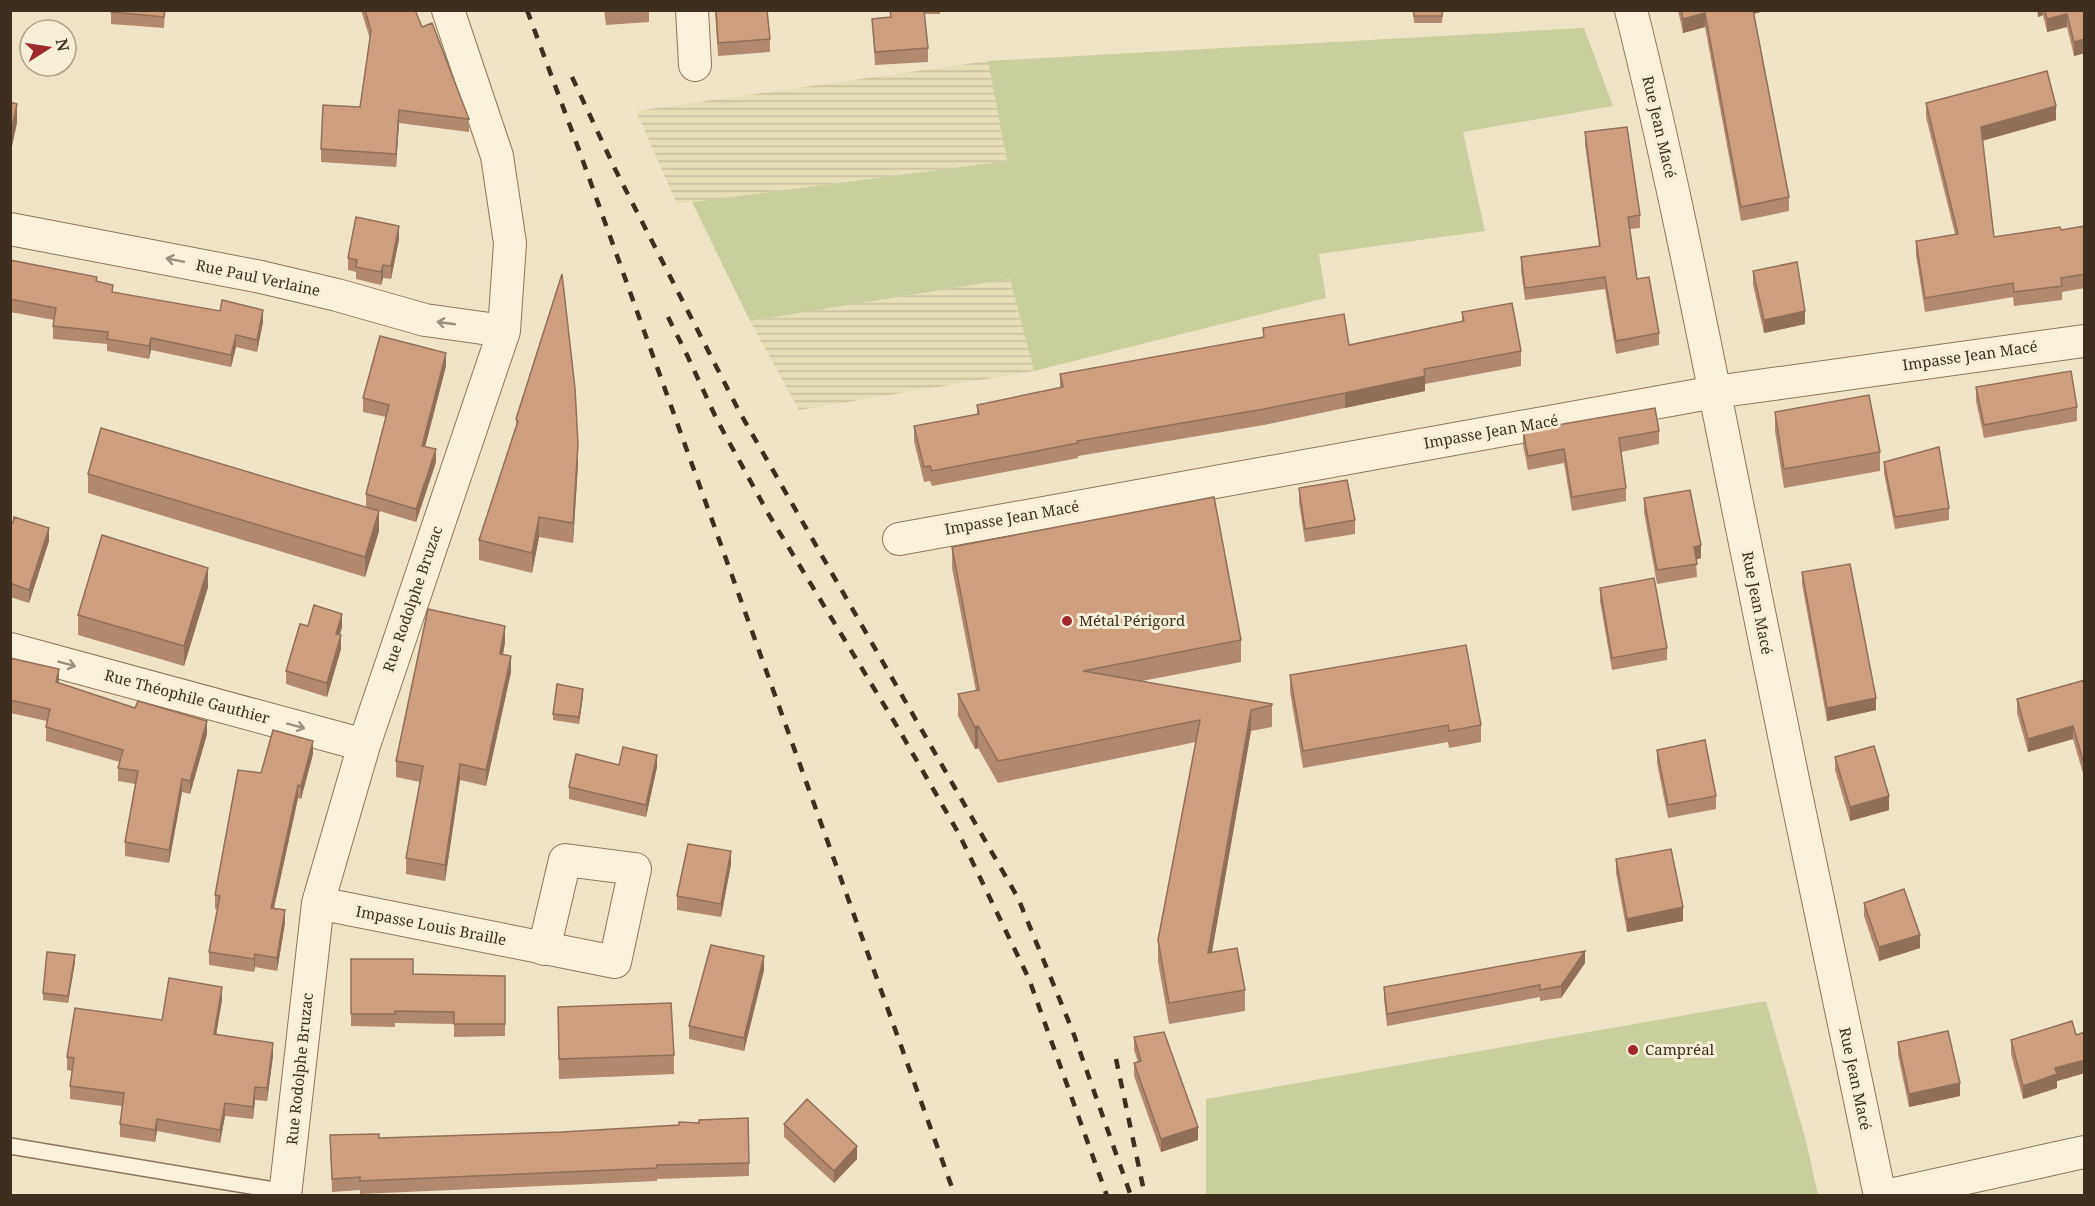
<svg xmlns="http://www.w3.org/2000/svg" width="2095" height="1206" font-family="'Noto Serif',serif">
<style>
.farmland{fill:url(#farmland-rules)}
.grass{fill:#c9cf9b}
.lines{fill:none;stroke-linecap:round;stroke-linejoin:round}
.service-casing{stroke:#8d765c;stroke-width:18}
.minor-casing{stroke:#8d765c;stroke-width:34}
.service{stroke:#faf1dc;stroke-width:15}
.minor{stroke:#faf1dc;stroke-width:32}
.rail{stroke:#3d2e20;stroke-width:4.5;stroke-dasharray:10 10;stroke-linecap:butt}
.wall{fill:#b2896c}
.shaded-wall{fill:#916f58}
.building{fill:#cf9f7d;stroke:#916f58;stroke-width:1.5}
.oneway{stroke:#9c907e}
.poi-dot{fill:#9e2a2b;stroke:#f7eed8;stroke-width:2}
.labels{text-anchor:middle;stroke-width:6;stroke-linejoin:round;paint-order:stroke}
.street-label{font-size:15px;fill:#3d2e20;stroke:#f7eed8}
.poi-label{font-size:15px;fill:#3d2e20;stroke:#f7eed8;text-anchor:start}
</style>
<defs>
<pattern id="farmland-rules" width="6" height="5" patternUnits="userSpaceOnUse" patternTransform="scale(1.5)"><rect width="6" height="5" fill="#e6deb5"/><path d="M0 2.5h6" fill="none" stroke="#c6bf9b"/></pattern>
</defs>
<rect width="100%" height="100%" fill="#f0e4c8"/>
<path class="farmland" d="M988 61 1007 161 677 204 636 111Z
M1010 279 1034 371 799 410 750 321Z"/>
<path class="grass" d="M1584 28 1613 106 1463 132 1485 231 1319 254 1326 298 1034 371 1010 279 750 321 692 202 1007 161 988 61Z
M1766 1001 1806 1141 1818 1195H1206V1099Z"/>
<g class="lines">
<g class="service-casing">
<path id="service" d="M10 1146 286 1192"/>
</g>
<g class="minor-casing">
<path id="minor" d="M692 10 695 65
M1631 10C1674 182 1707 355 1742 528 1787 751 1832 973 1880 1196
M10 229 261 277 337 295 425 320 504 331
M899 539 1715 392 2084 341
M10 649 364 745
M318 903 615 962 635 869 565 860 544 949
M285 1196 318 903 364 745 504 331 510 243 497 156 448 10
M1885 1196 2084 1152"/>
</g>
<use href="#service" class="service"/>
<use href="#minor" class="minor"/>
<path class="rail" d="M527 10 579 150 955 1196
M572 77 615 169 739 411 1018 898 1073 1032 1131 1196
M668 317 687 355 717 420 769 515 898 728 959 834 1029 979 1107 1196
M1116 1059 1145 1196"/>
</g>
<path class="wall" d="M111 10H165L164 28 111 24Z
M361 10H415L422 27 469 119V132L399 123 396 167 321 162V149L360 107 370 39Z
M604 10H649V22L606 25Z
M715 10H767L770 39V52L718 56Z
M890 10H940V14H924L928 48V62L875 65 872 19 890 17Z
M1413 10H1443L1442 23H1414Z
M1678 10H1764L1753 14 1789 197V211L1741 221 1705 27 1683 33Z
M2037 10H2085V53L2074 56 2067 27 2047 32 2043 15 2038 17Z
M1926 103 2056 120 1982 141 1994 237 2061 230 2085 226V288L2062 292V300L2014 306 2013 297 1925 312 1916 255V241L1955 234 1926 117Z
M1585 132 1640 215V228L1630 229 1637 279 1659 333V345L1616 354 1605 289 1525 300 1521 270V257L1599 246 1585 145Z
M399 239 391 279 383 278 381 285 356 279V272L348 270V258Z
M10 260 97 282 113 292 263 322 257 352 236 347 231 367 151 350 149 359 107 351V344L53 339V326L54 320 10 312Z
M1753 271 1805 324 1764 333 1753 285Z
M1462 312 1521 351V366L1425 384V391L1264 425 1078 456V458L932 486 930 481 924 482 914 441V426L977 414V405L1060 388V374L1263 337V328L1349 345 1462 322Z
M446 366 425 446 436 462 416 522 366 507V494L386 417 363 412V398Z
M1976 387 2077 407V421L1984 438 1976 401Z
M1775 412 1880 452V471L1784 488 1775 431Z
M516 419 578 464 573 543 539 537 532 573 479 560V540L516 427Z
M1523 431H1659V444L1621 452 1626 488V501L1572 511 1564 463 1528 470 1523 445Z
M1884 462 1949 508V520L1895 529 1884 473Z
M88 474 379 531 365 577 88 493Z
M1299 488 1355 520V534L1305 542 1299 502Z
M1644 498 1701 558 1696 560 1697 577 1657 584 1644 512Z
M10 523 49 541 29 603 10 597Z
M952 547 1241 640V662L1142 681 1272 704V727L1251 731 1212 952 1245 990V1011L1169 1024 1158 962V940L1196 742 998 783 978 748 975 749 958 716V694L976 691 952 568Z
M1802 572 1876 710 1827 721 1802 584Z
M208 587 184 666 78 635V615Z
M1600 588 1667 648V660L1612 670 1600 601Z
M308 626 342 627 340 635 341 649 327 697 286 684V671Z
M505 642 503 655 511 672 486 786 460 780 445 881 406 874V858L420 782 396 777V761Z
M10 658 59 683 207 734 190 794 182 792 169 863 125 856V842L135 784 118 781V768L120 762 46 741V727L47 721 10 713Z
M1290 675 1481 725V742L1449 748 1448 742 1303 768 1290 692Z
M2085 680V780L2073 739 2028 752 2017 713V699Z
M583 696 579 724 553 720V714Z
M1657 750 1716 796V809L1668 818 1657 763Z
M313 754 301 799 298 798 274 908 285 923 277 971 255 967 254 972 209 965V952L218 909H215V895L261 773Z
M1835 757 1889 810 1850 821 1835 770Z
M619 765 657 767 646 817 569 799V787Z
M1616 859 1683 921 1627 932 1616 873Z
M731 864 721 917 677 910V896Z
M1864 903 1920 948 1879 961 1864 916Z
M351 959 413 974 505 976V1036L454 1037V1024L395 1023V1027L351 1026Z
M75 962 68 1003 43 1000V993Z
M1585 963 1561 998 1540 1001V997L1387 1026 1384 999V987Z
M764 970 744 1051 689 1039V1026Z
M222 1000 216 1035 273 1056 267 1101 255 1100 253 1119 225 1116 220 1143 157 1131 155 1142 120 1137V1124L122 1106 70 1099V1086L72 1071 67 1070V1057L162 1020Z
M558 1027 674 1055V1074L559 1079Z
M2085 1032V1073L2057 1081V1088L2023 1099 2011 1054V1040L2076 1035Z
M1134 1037 1198 1140 1161 1152 1134 1076V1063L1138 1062 1134 1050Z
M1898 1042 1960 1096 1909 1107 1898 1055Z
M784 1124 857 1159 834 1183 784 1137Z
M330 1135 749 1163V1176L657 1179V1181L360 1194V1190L332 1192Z"/>
<path class="shaded-wall" d="M1751 10H1764V11L1751 15Z
M2038 10H2043V15L2038 17Z
M1705 13V27L1683 33V19Z
M2067 14V27L2047 32V19Z
M2085 39V53L2074 56V42Z
M17 104V123L10 156V137Z
M2056 106V120L1981 141V127Z
M399 110V123L396 167V154Z
M399 226V239L391 279V266Z
M383 265V278L381 285V272Z
M263 310V322L257 352V340Z
M1805 311V324L1764 333V320Z
M236 335V347L231 367V355Z
M151 338V350L149 359V346Z
M446 353V366L422 459V446Z
M1425 376V391L1345 408V393Z
M578 444V464L573 543V523Z
M436 449V462L416 522V509Z
M379 511V531L365 577V557Z
M539 517V537L532 573V553Z
M49 528V541L29 603V590Z
M1701 545V558L1694 560V547Z
M208 568V587L184 666V646Z
M342 614V627L336 647V634Z
M505 626V642L500 670V654Z
M341 635V649L327 697V683Z
M511 656V672L486 786V770Z
M59 669V682L56 696V682Z
M583 689V696L579 724V717Z
M1876 698V710L1827 721V708Z
M1251 710V731L1208 974V953Z
M207 721V734L190 794V781Z
M978 726V748L975 749V727Z
M2073 726V739L2028 752V739Z
M313 741V754L301 799V786Z
M657 755V767L646 817V805Z
M460 764V780L445 881V865Z
M182 779V792L169 863V850Z
M298 785V798L271 921V908Z
M1889 796V810L1850 821V807Z
M731 851V864L721 917V904Z
M1683 907V921L1627 932V919Z
M285 910V923L277 971V958Z
M1920 935V948L1879 961V947Z
M1585 951V963L1561 998V986Z
M255 954V967L254 972V959Z
M75 955V962L68 1003V996Z
M764 956V970L744 1051V1038Z
M222 987V1000L214 1047V1034Z
M273 1043V1056L267 1101V1088Z
M2085 1060V1073L2057 1081V1088L2023 1099V1086L2055 1068Z
M1960 1083V1096L1909 1107V1094Z
M255 1087V1100L253 1119V1107Z
M225 1103V1116L220 1143V1130Z
M157 1119V1131L155 1142V1130Z
M1198 1127V1140L1161 1152V1139Z
M857 1146V1159L834 1183V1171Z"/>
<path class="building" d="M111 10H165L164 17 111 12Z
M365 10H415L422 27 432 23 469 119 399 110 396 154 321 149 323 105 360 107 371 31Z
M716 10H767L770 39 718 43Z
M890 10H924L928 48 875 52 872 19 891 17Z
M1413 10H1443L1442 16H1414Z
M1681 10H1753L1789 197 1741 207 1705 13 1683 19Z
M2045 10H2085V39L2074 42 2067 14 2047 19Z
M2047 71 2056 106 1981 127 1994 237 2060 227 2061 230 2085 226V274L2061 278 2062 286 2014 292 2013 283 1925 298 1916 241 1958 234 1926 103Z
M10 102 17 104 10 137Z
M1627 127 1640 215 1628 217 1637 279 1649 277 1659 333 1616 341 1605 277 1525 288 1521 257 1600 246 1585 132Z
M356 217 399 226 391 266 383 265 381 272 356 267 357 260 348 258Z
M10 260 97 277 96 281 113 285 112 292 220 311 222 300 263 310 257 340 236 335 231 355 151 338 149 346 107 339 108 332 53 326 56 308 10 299Z
M1797 262 1805 311 1764 320 1753 271Z
M562 274 575 388 578 444 573 523 539 517 532 553 479 540 518 421 516 419Z
M1512 303 1521 351 1424 369 1425 376 1345 393 1264 409 1077 441 1078 443 932 471 930 466 924 467 914 426 979 414 977 405 1063 387 1060 374 1264 337 1263 328 1344 314 1349 345 1464 321 1462 312Z
M380 336 446 353 422 446 436 449 416 509 366 494 389 405 363 398Z
M2071 371 2077 407 1984 425 1976 387Z
M1869 395 1880 452 1784 469 1775 412Z
M1655 408 1659 431 1619 438 1626 488 1572 497 1564 449 1528 456 1523 431Z
M101 428 379 511 365 557 88 474Z
M1939 447 1949 508 1895 517 1884 462Z
M1347 480 1355 520 1305 529 1299 488Z
M1690 490 1701 545 1694 547 1697 564 1657 570 1644 498Z
M1214 497 1241 640 1083 671 1272 704V705L1251 710 1208 953 1237 948 1245 990 1169 1003 1158 940 1200 720 998 761 978 726 975 727 958 694 979 690 952 547Z
M14 517 49 528 29 590 10 583V523H13Z
M102 535 208 568 184 646 78 615Z
M1850 564 1876 698 1827 708 1802 572Z
M1654 578 1667 648 1612 658 1600 588Z
M314 605 342 614 336 634 341 635 327 683 286 671 300 624 308 626Z
M428 609 505 626 500 654 511 656 486 770 460 764 445 865 406 858 423 766 396 761Z
M1466 645 1481 725 1449 731 1448 725 1303 751 1290 675Z
M10 658 59 669 56 682 135 708 138 701 207 721 190 781 182 779 169 850 125 842 138 771 118 768 123 750 46 727 50 709 10 700Z
M2085 680V767L2073 726 2028 739 2017 699Z
M557 684 583 689 579 717 553 714Z
M273 730 313 741 301 786 298 785 271 908 285 910 277 958 255 954 254 959 209 952 220 896 215 895 238 770 261 773Z
M1705 740 1716 796 1668 805 1657 750Z
M1874 746 1889 796 1850 807 1835 757Z
M623 747 657 755 646 805 569 787 576 754 619 765Z
M688 844 731 851 721 904 677 896Z
M1671 849 1683 907 1627 919 1616 859Z
M1904 889 1920 935 1879 947 1864 903Z
M711 945 764 956 744 1038 689 1026Z
M1585 951 1561 986 1540 990V985L1387 1014 1384 987Z
M47 952 75 955 68 996 43 993Z
M351 959H413V974L505 976V1024H454V1012L395 1011V1014H351Z
M169 978 222 987 214 1034 273 1043 267 1088 255 1087 253 1107 225 1103 220 1130 157 1119 155 1130 120 1124 124 1093 70 1086 74 1058 67 1057 75 1008 162 1020Z
M671 1003 674 1055 559 1059 558 1007Z
M2072 1021 2076 1035 2085 1032V1060L2055 1068 2057 1074 2023 1086 2011 1040Z
M1948 1031 1960 1083 1909 1094 1898 1042Z
M1164 1032 1198 1127 1161 1139 1134 1063 1141 1061 1134 1037Z
M807 1099 857 1146 834 1171 784 1124Z
M748 1118 749 1163 657 1165V1168L360 1181V1177L332 1179 330 1135 379 1134V1138L562 1132 679 1125V1122L699 1123V1120Z"/>
<defs><path id="oneway-shaft" d="M-6 0H5M1.5-3L5.5 0L1.5 3" fill="none" stroke-width="1.6" stroke-linecap="round" stroke-linejoin="round" transform="scale(1.5)"/></defs>
<g class="oneway">
<use href="#oneway-shaft" transform="translate(175 260) rotate(-169)"/>
<use href="#oneway-shaft" transform="translate(446 323) rotate(-172)"/>
<use href="#oneway-shaft" transform="translate(67 664) rotate(15)"/>
<use href="#oneway-shaft" transform="translate(296 726) rotate(15)"/>
</g>
<g class="poi-dot">
<circle cx="1067" cy="621" r="6"/>
<circle cx="1633" cy="1050" r="6"/>
</g>
<g class="labels">
<g class="street-label">
<text transform="translate(1659 127) rotate(77)" y="5">Rue Jean Macé</text>
<text transform="translate(258 278) rotate(12)" y="5">Rue Paul Verlaine</text>
<text transform="translate(1970 356) rotate(-8)" y="5">Impasse Jean Macé</text>
<text transform="translate(1491 432) rotate(-10)" y="5">Impasse Jean Macé</text>
<text transform="translate(1012 518) rotate(-10)" y="5">Impasse Jean Macé</text>
<text transform="translate(413 599) rotate(-71)" y="5">Rue Rodolphe Bruzac</text>
<text transform="translate(1757 603) rotate(79)" y="5">Rue Jean Macé</text>
<text transform="translate(187 697) rotate(15)" y="5">Rue Théophile Gauthier</text>
<text transform="translate(431 926) rotate(11)" y="5">Impasse Louis Braille</text>
<text transform="translate(300 1069) rotate(-84)" y="5">Rue Rodolphe Bruzac</text>
<text transform="translate(1855 1079) rotate(78)" y="5">Rue Jean Macé</text>
</g>
<g class="poi-label">
<text x="1079" y="626">Métal Périgord</text>
<text x="1645" y="1055">Campréal</text>
</g>
</g>
<rect width="2095" height="1206" fill="none" stroke="#3d2e20" stroke-width="24"/>
<g transform="translate(48 48) rotate(78)"><circle r="28" fill="#f7eed8" stroke="#ada18e" stroke-width="1.5"/>
<path d="M0-4.5L10 22L0 15L-10 22Z" fill="#9e2a2b"/>
<text y="-9" font-size="16" font-weight="bold" text-anchor="middle" fill="#3d2e20">N</text>
</g>
</svg>
